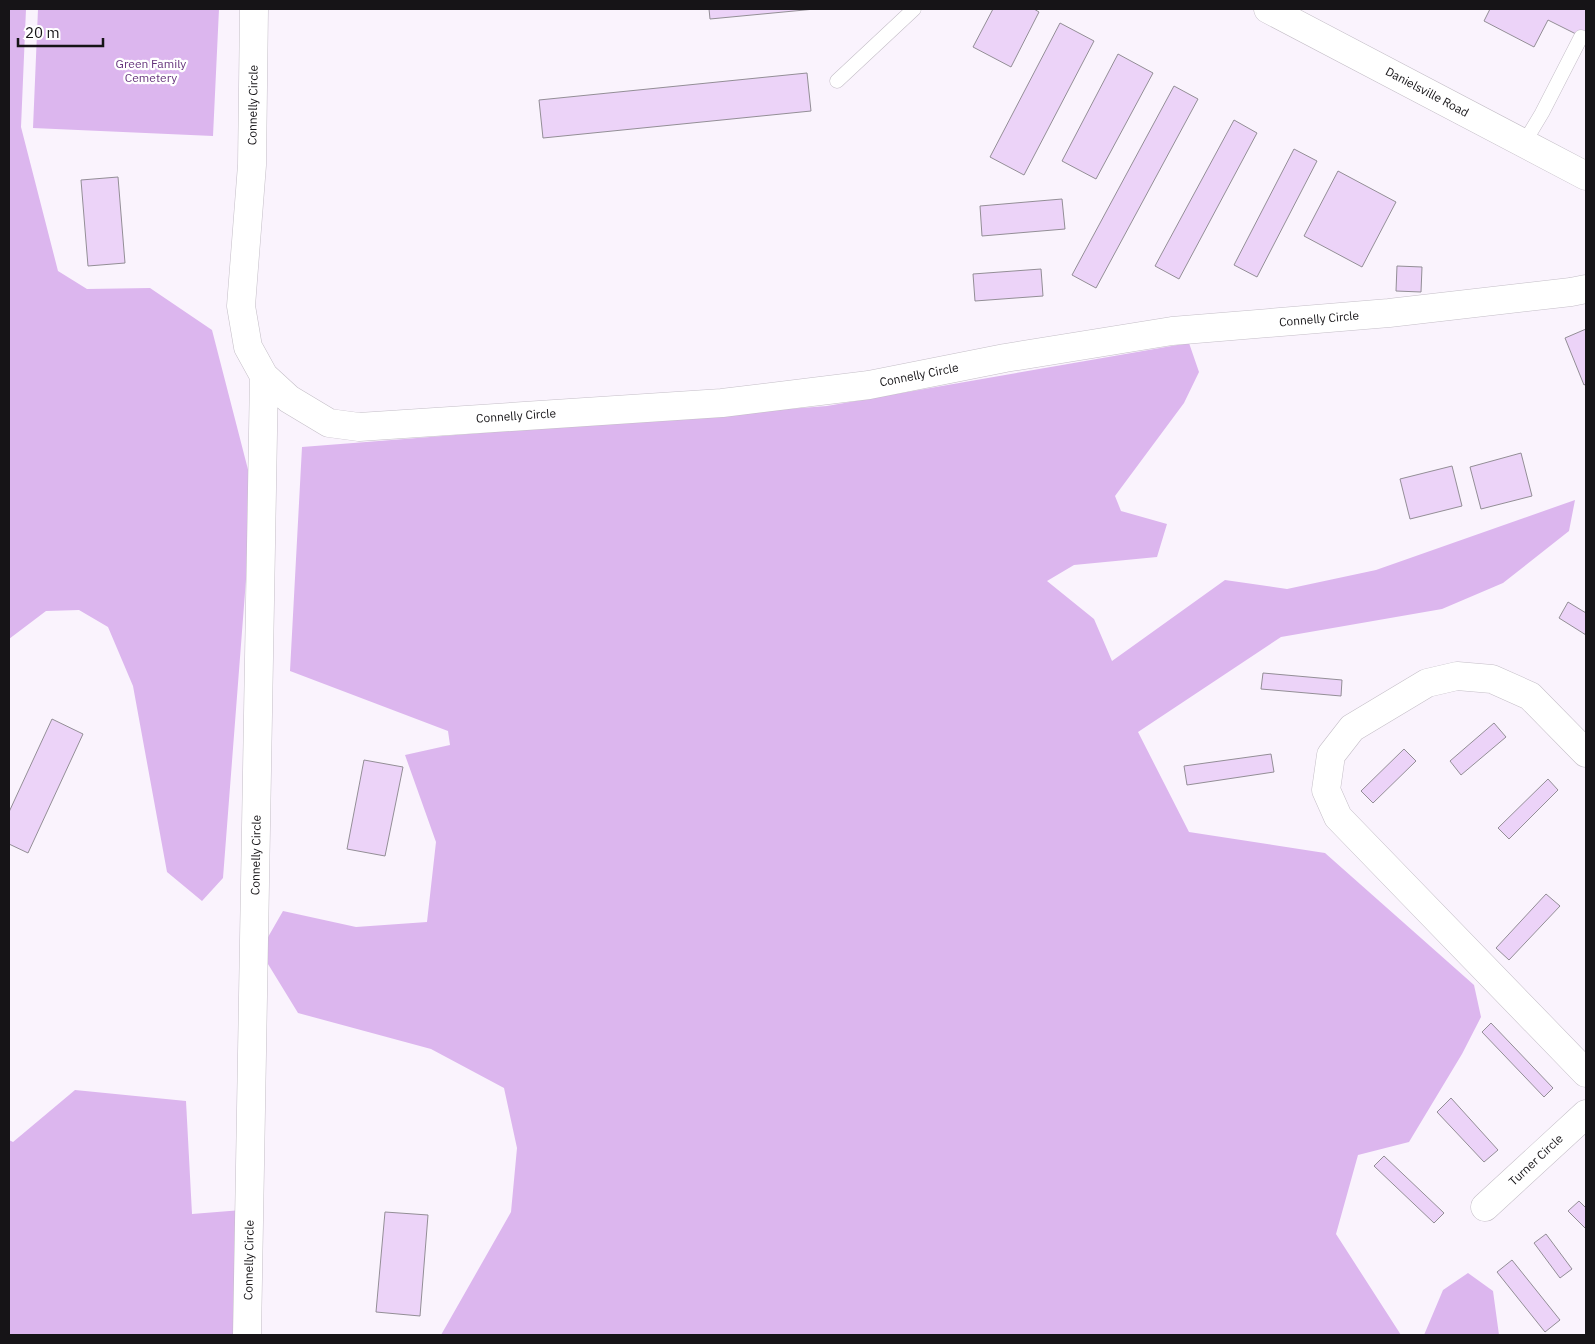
<svg xmlns="http://www.w3.org/2000/svg" width="1595" height="1344" font-family="'IBM Plex Sans',sans-serif">
<style>
.green{fill:#dcb6ee}
.building{fill:#ecd3f8;stroke:#938e96}
.lines{fill:none;stroke-linecap:round;stroke-linejoin:round}
.lane-casing{stroke:#c4bec7;stroke-width:15}
.street-casing{stroke:#c4bec7;stroke-width:29}
.secondary-casing{stroke:#c4bec7;stroke-width:29}
.lane{stroke:#fff;stroke-width:14}
.street{stroke:#fff;stroke-width:28}
.secondary{stroke:#fff;stroke-width:28}
.labels{text-anchor:middle;stroke-width:4.5;stroke-linejoin:round;paint-order:stroke}
.park-label{font-size:12px;fill:#65337b;stroke:#fff}
.street-label{font-size:12px;fill:#161417;stroke:#fff}
</style>
<rect width="100%" height="100%" fill="#faf3fd"/>
<path class="green" d="M9 9H26L21 127 58 271 87 289 150 288 212 330 253 489 223 878 202 901 167 872 133 686 108 627 79 610 46 611 9 639Z
M38 9H219L213 136 33 128Z
M1189 343 1199 372 1184 403 1115 496 1121 511 1167 524 1157 557 1074 565 1047 581 1094 619 1112 661 1225 580 1287 589 1376 570 1575 500 1569 531 1503 583 1442 609 1281 637 1138 732 1189 832 1325 853 1474 985 1481 1017 1462 1054 1409 1142 1358 1155 1336 1234 1401 1335H441L511 1212 517 1148 504 1088 431 1049 298 1013 260 951 283 911 356 927 427 922 436 842 405 755 450 745 448 731 290 671 302 447 827 406Z
M75 1090 186 1101 192 1214 242 1210 236 1335H9V1140L13 1142Z
M1468 1273 1493 1291 1499 1335H1424L1443 1290Z"/>
<path class="building" d="M709 9H815L710 19Z
M993 9H1034L1039 12 1011 67 973 47Z
M1490 9H1586V39L1548 20 1534 47 1484 21Z
M1060 23 1094 41 1024 175 990 157Z
M1118 54 1153 73 1096 179 1062 161Z
M807 73 811 111 543 138 539 100Z
M1174 86 1198 99 1096 288 1072 275Z
M1234 120 1257 133 1179 279 1155 266Z
M1294 149 1317 161 1257 277 1234 265Z
M1338 171 1396 202 1362 267 1304 236Z
M118 177 125 263 88 266 81 180Z
M1062 199 1065 229 982 236 980 206Z
M1397 266 1422 267 1421 292 1396 291Z
M1041 269 1043 296 975 301 973 274Z
M1586 329V384L1584 385 1565 338Z
M1521 453 1532 496 1481 509 1470 467Z
M1452 466 1462 506 1410 519 1400 479Z
M1568 602 1586 613V635L1559 618Z
M1263 673 1342 680 1341 696 1261 689Z
M52 719 83 734 28 853 9 844V812Z
M1494 723 1506 737 1461 775 1450 761Z
M1404 749 1416 761 1373 803 1361 791Z
M1271 754 1274 772 1187 785 1184 766Z
M364 760 403 767 385 856 347 849Z
M1548 779 1558 790 1509 839 1498 828Z
M1546 894 1560 906 1509 960 1496 948Z
M1491 1023 1553 1088 1544 1097 1482 1032Z
M1451 1098 1498 1150 1484 1162 1437 1112Z
M1384 1156 1444 1213 1434 1223 1374 1166Z
M1579 1201 1586 1208V1229L1568 1211Z
M385 1212 428 1215 420 1316 376 1312Z
M1546 1234 1572 1269 1560 1278 1534 1243Z
M1512 1260 1560 1320 1545 1332 1497 1272Z"/>
<g class="lines">
<g class="lane-casing">
<path id="lane" d="M837 81 914 9
M1524 143 1542 113 1581 37"/>
</g>
<g class="street-casing">
<path id="street" d="M264 376 289 399 329 423 359 427 722 403 869 385 1005 358 1172 331 1389 313 1571 292 1586 289
M1586 753 1530 696 1492 679 1457 676 1427 683 1352 728 1331 755 1326 790 1338 817 1586 1073
M1485 1207 1586 1114
M247 1335 264 376 248 347 241 306 252 165 254 9"/>
</g>
<g class="secondary-casing">
<path id="secondary" d="M1268 9 1586 176"/>
</g>
<use href="#lane" class="lane"/>
<use href="#street" class="street"/>
<use href="#secondary" class="secondary"/>
</g>
<g class="labels">
<g class="park-label">
<text x="151" y="68">Green Family<tspan x="151" dy="14">Cemetery</tspan></text>
</g>
<g class="street-label">
<text transform="translate(1427 92) rotate(28)" y="4">Danielsville Road</text>
<text transform="translate(253 105) rotate(-89)" y="4">Connelly Circle</text>
<text transform="translate(1319 319) rotate(-5)" y="4">Connelly Circle</text>
<text transform="translate(919 375) rotate(-11)" y="4">Connelly Circle</text>
<text transform="translate(516 416) rotate(-4)" y="4">Connelly Circle</text>
<text transform="translate(256 855) rotate(-89)" y="4">Connelly Circle</text>
<text transform="translate(1536 1160) rotate(-43)" y="4">Turner Circle</text>
<text transform="translate(249 1260) rotate(-89)" y="4">Connelly Circle</text>
</g>
</g>
<rect width="1595" height="1344" fill="none" stroke="#161417" stroke-width="20"/>
<path d="M18 38v8h85v-8" fill="none" stroke="#161417" stroke-width="2.5"/>
<text x="25" y="38" font-size="15" fill="#161417" stroke="#ffffff" stroke-width="4" paint-order="stroke">20 m</text>
</svg>
